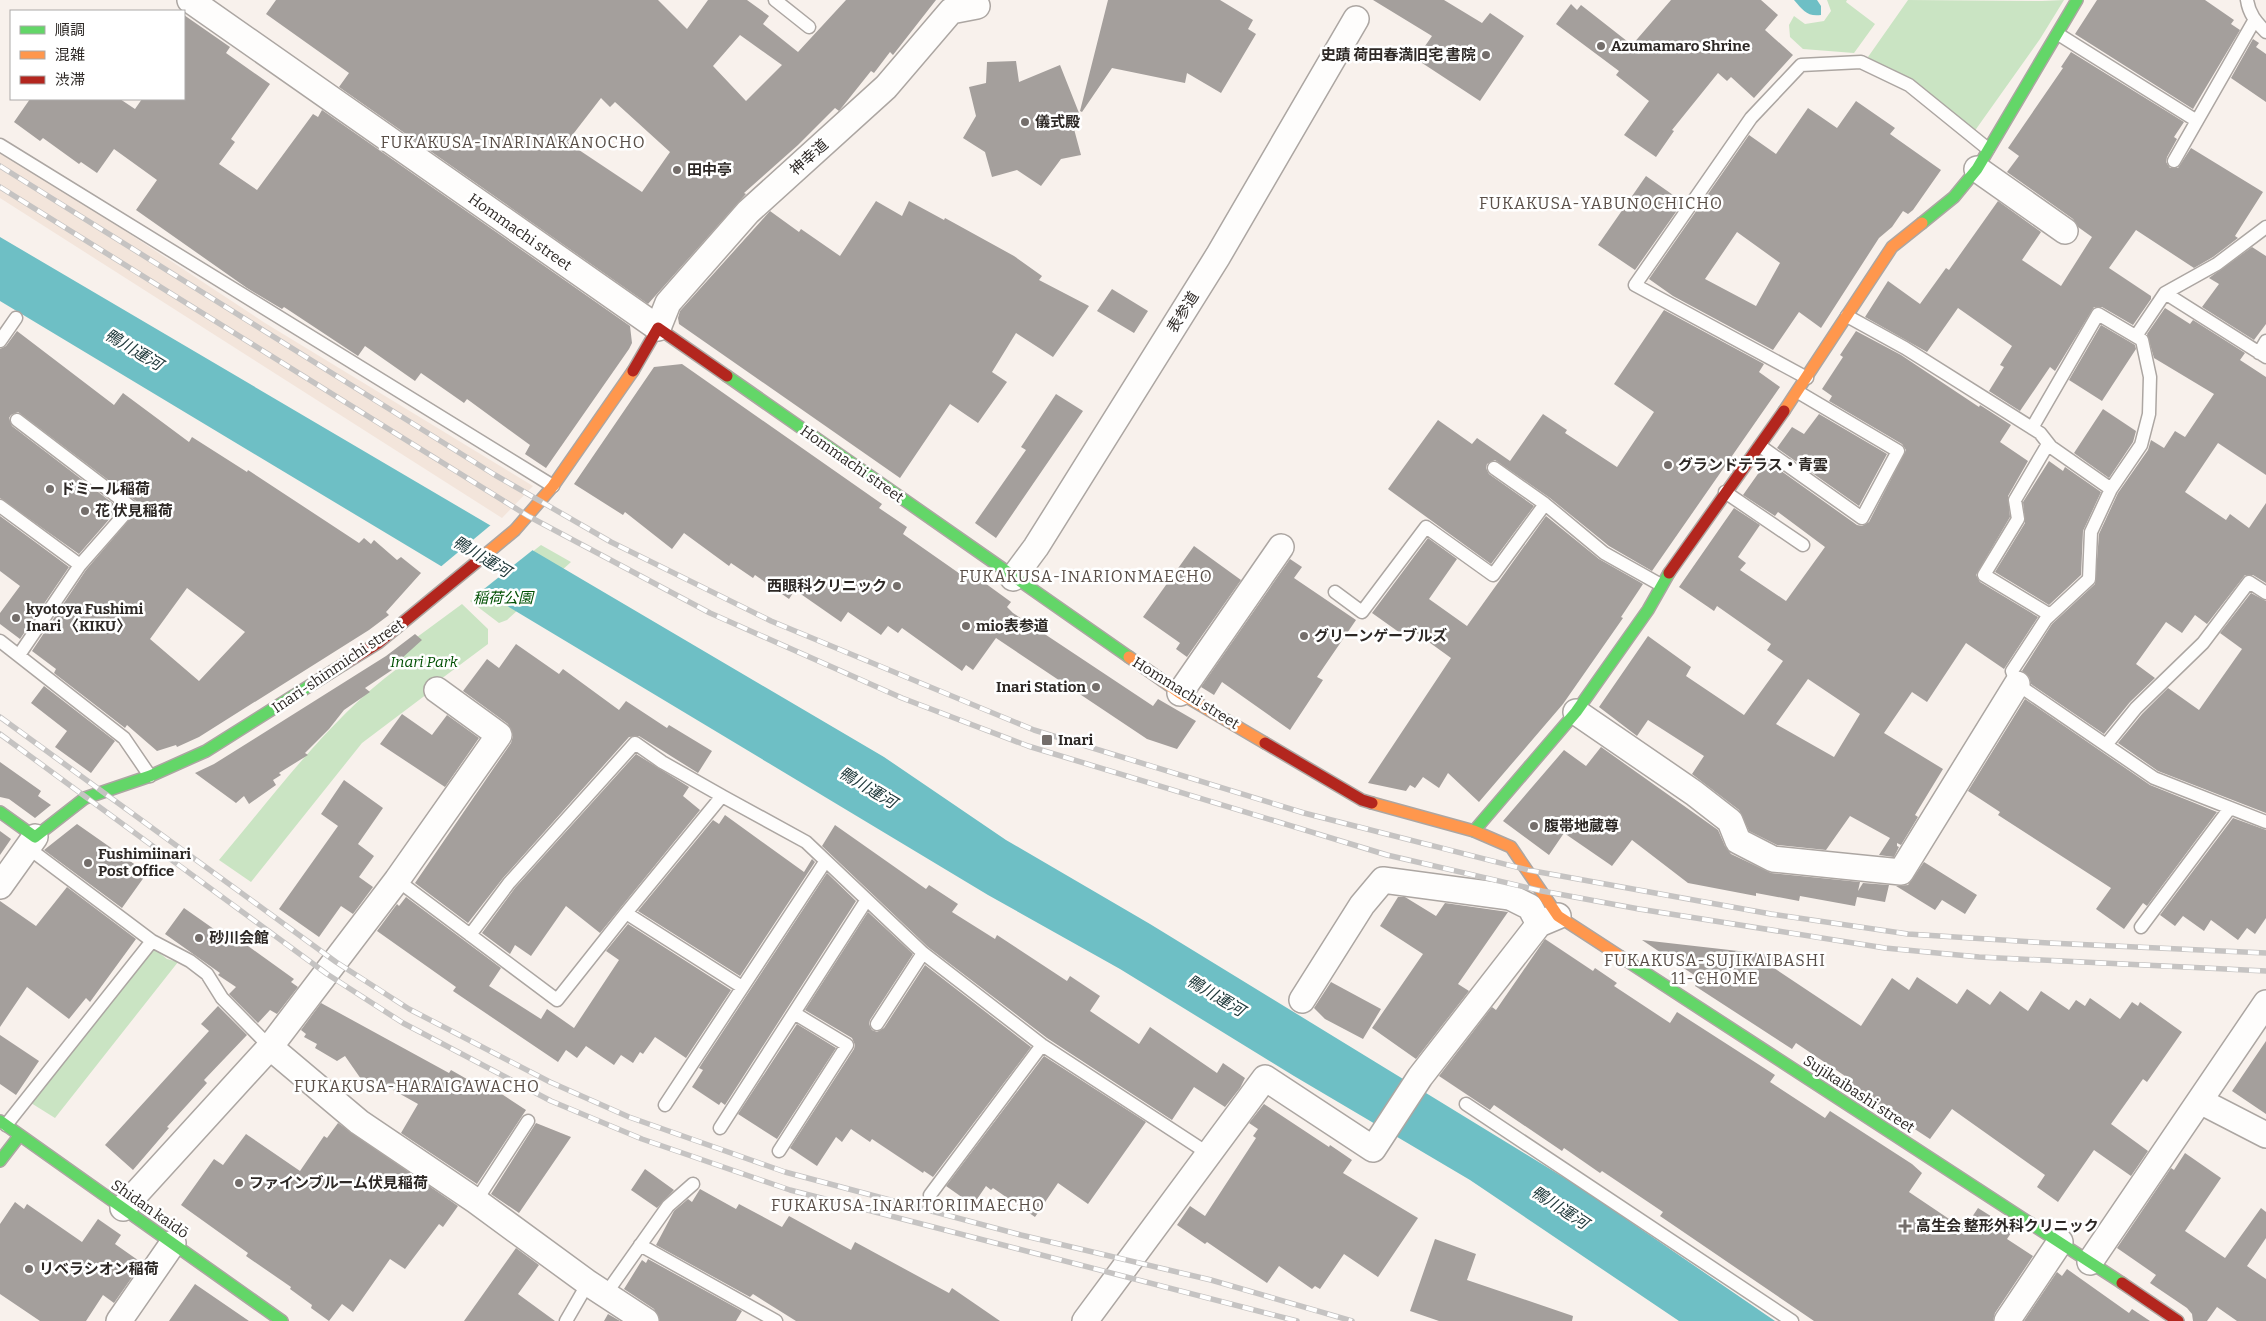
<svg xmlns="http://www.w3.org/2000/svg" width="2266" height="1321" font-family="Bitter,'Noto Sans JP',serif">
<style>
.built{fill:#f3e5db}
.green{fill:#cae4c3}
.water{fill:#6ebfc5}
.pier{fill:#f8f1ec}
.building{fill:#a49f9c;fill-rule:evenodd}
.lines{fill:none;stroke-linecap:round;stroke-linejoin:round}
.lane-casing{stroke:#aca6a2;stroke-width:15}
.street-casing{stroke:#aca6a2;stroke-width:28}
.fast-casing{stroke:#aca6a2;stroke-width:14}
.slow-casing{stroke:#aca6a2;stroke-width:14}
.jam-casing{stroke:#aca6a2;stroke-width:14}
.lane{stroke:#fefdfc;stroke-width:12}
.street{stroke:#fefdfc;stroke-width:25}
.fast{stroke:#63d668;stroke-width:11}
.slow{stroke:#ff974d;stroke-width:11}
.jam{stroke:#b3261e;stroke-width:11}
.rail-casing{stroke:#c5c3c2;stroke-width:5.5}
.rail{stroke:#fff;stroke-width:4;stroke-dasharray:11;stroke-linecap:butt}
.poi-dot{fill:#746e6b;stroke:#fff;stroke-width:2}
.labels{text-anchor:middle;stroke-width:5;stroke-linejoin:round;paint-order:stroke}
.poi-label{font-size:15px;font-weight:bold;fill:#2d2825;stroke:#fff;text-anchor:start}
.street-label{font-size:15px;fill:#2d2825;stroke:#fff}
.park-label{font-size:15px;font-style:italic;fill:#005003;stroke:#fff}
.neighbourhood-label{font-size:16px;letter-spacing:1px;fill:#594e47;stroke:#fff}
.water-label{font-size:16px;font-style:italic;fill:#213a3c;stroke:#fff}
</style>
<rect width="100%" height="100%" fill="#f8f1ec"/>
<path class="built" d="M0 153 104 217 265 323 533 486 502 518 0 198Z"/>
<path class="green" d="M1827 0H1847L1846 2 1875 24 1854 53 1803 49 1790 37 1789 25 1794 16 1805 24 1824 21 1831 11Z
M1908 0 2042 1 2064 0 2040 39 1969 139 1868 57Z
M541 545 571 562 507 620 499 623 470 601Z
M462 604 488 629V644L437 682 427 694 362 743 251 882 219 860C275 794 328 720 398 668L390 657Z
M152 947 167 959 178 962 55 1118 31 1103Z"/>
<path class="water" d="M1794 0H1817L1821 6V15C1807 17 1803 10 1794 0Z
M0 237 884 757 1006 840 1150 924 1581 1188 1775 1321H1679L1470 1180 1294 1076 1120 969 988 895 0 301Z"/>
<path class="pier" d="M492 524 534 549 479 593 438 569Z"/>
<path class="building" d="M276 0H658L687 29 708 0H747L769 16 763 24 798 52 846 0H936L893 55 890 52 874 73 871 71 839 111 835 108 798 145 744 193 746 194 648 304 339 87 349 73 266 14ZM740 35 782 65 746 101 713 66ZM601 98 610 107 615 102 670 152 642 192 567 142Z
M1108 0H1220L1253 20 1248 29 1256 34 1221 93 1187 73 1185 83 1112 68 1082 112 1080 111Z
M1373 0H1444L1482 23 1490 13 1524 36 1480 101 1416 59 1432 36Z
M1671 0H1761L1778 15 1765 30 1793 55 1754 98 1731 77 1727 81 1718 73 1672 130 1674 131 1656 157 1624 135 1649 101 1616 75 1619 71 1556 24 1571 4 1577 10 1581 5 1632 45Z
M2097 0H2205L2234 20 2231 24 2240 30 2193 109 2075 34Z
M184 15 230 47 226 53 270 84 231 139 235 142 219 164 257 190 313 114 318 117 322 110 630 326 632 343 629 349 546 468 525 454 530 445 467 399 464 403 421 373 415 381 365 346 358 356 284 307 282 309 247 288 136 210 157 180 114 149 97 173 81 162 79 164 43 138 40 141 14 122 30 99H120L135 109 142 99H184Z
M2253 39 2259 43 2256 47 2266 54V102L2231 78Z
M2071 52 2184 122 2174 137 2177 139 2167 157 2166 162 2170 168H2178L2191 148 2263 192 2235 236 2238 238 2213 257 2194 268 2136 230 2109 268 2151 296V299L2133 325 2102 307H2094L2055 371 2050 367 2020 411 1989 391 2004 367 2000 365 2012 346 1958 308 1927 352 1865 317 1888 281 1920 304 1946 268 1949 270 1998 201 2041 232 2022 260 2061 286 2092 237 2078 227 2073 219 2007 172 2019 156 2008 148 2063 68 2061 67Z
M1016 61 1019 82 1060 65 1081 118 1074 129 1081 155 1061 159 1041 186 1017 170 992 177 985 152 963 138 976 116 969 87 986 83 987 62Z
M1856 101 1895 128 1890 134 1941 170 1913 210 1908 214 1903 211 1892 227 1879 238 1821 328 1799 312 1773 350 1673 296 1649 279 1749 135 1776 154 1808 108 1837 128ZM1737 232 1780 263 1756 306 1705 279Z
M1646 176 1683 202 1635 270 1598 245Z
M876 201 902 216 909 201 944 220 945 218 1014 256 1042 276 1039 280 1089 306 1053 357 1016 333 992 372 1007 382 978 423 950 404 900 478 679 324 678 318 680 311 770 211 799 232 801 229 840 256Z
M2252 247 2266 256V324L2254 340 2202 307 2219 284 2209 278Z
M1112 289 1148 311 1134 333 1097 311Z
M2165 308 2190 324 2193 320 2245 353 2240 360 2266 377V475L2218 443 2185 492 2226 520 2230 514 2249 528 2266 503V583L2253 575H2245L2207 624 2195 615 2182 633 2166 622 2136 664 2155 678 2130 702 2104 734 2031 684 2029 677 2022 671 2052 624 2095 584 2099 534 2118 493 2148 450 2151 440 2164 448 2175 431 2185 437 2214 394 2154 358 2147 334Z
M1664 310 1764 364 1759 372 1780 387 1652 571 1609 546 1550 498 1495 460 1487 464 1486 468 1489 474 1534 506 1491 564 1388 489 1438 420 1472 444 1477 438 1510 461 1543 414 1567 430 1565 433 1617 467 1654 412 1614 384Z
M2101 325 2135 345 2136 349 2102 401 2069 380Z
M17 331 114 405 123 393 189 442 192 437 247 472 248 470 359 543 364 538 371 544 374 540 397 560 401 557 421 573 386 612 389 615 369 630 199 737 177 747 176 745 157 751 127 725 125 728 54 673 56 669 32 651 86 570 139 508 136 501 18 412 11 415 9 418 12 426 119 508 79 554 0 498V349L6 346ZM187 588 245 632 199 681 150 639Z
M1856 331 1901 355 1979 407 1980 405 2011 425 2000 442 2028 461 2008 496 2010 517 1976 575 1980 582 2038 617 2004 669 1966 643 1927 702 1912 692 1884 733 1943 769 1915 815 1918 817 1901 845 1897 843V846L1899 847 1894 857 1879 855 1890 838 1850 816 1826 850 1777 845 1749 831 1739 810 1692 774 1704 756 1648 720 1637 736 1599 707 1648 636 1691 667 1686 676 1744 715 1783 661 1767 650 1771 644 1717 606 1714 611 1679 587 1734 508 1760 525 1738 557 1746 563 1740 570 1786 601 1825 547 1778 512 1775 516 1743 495 1767 461 1857 525 1862 526 1869 522 1906 450 1902 444 1829 401 1832 396 1822 389 1843 357 1840 355ZM1808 679 1860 714 1834 757 1776 724Z
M682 364 882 504 879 508 907 527 903 534 963 576 967 570 1011 602 1007 607 1013 613 1153 706 1158 699 1196 721 1177 749 1147 739 996 638 973 670 966 665 962 671 902 628 898 633 888 626 881 635 848 612 841 622 795 590 789 599 755 575 753 578 731 563 729 566 684 533 672 549 625 512 623 515 574 484 654 367Z
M1056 394 1083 411 996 538 975 523 1026 450 1021 447Z
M2103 409 2136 431 2133 442 2109 478 2074 453Z
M1819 414 1887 454 1859 506 1777 448 1792 427 1804 434Z
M2049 461 2063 471 2065 467 2101 492 2083 531 2081 575 2049 605 1995 572 2025 523 2023 502Z
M0 516 69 567 20 639 0 624V613L20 586 0 571Z
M1546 516 1599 559 1643 584 1621 617 1623 618 1563 704 1479 802 1448 773 1439 788 1423 777 1415 788 1410 785 1406 791 1368 783 1451 658 1408 627 1403 635 1372 613 1428 538 1457 559 1429 599 1467 626Z
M1194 546 1241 580 1187 657 1176 649 1180 643 1143 617Z
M1290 559 1302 567 1294 578 1356 620 1317 677 1323 680 1290 730 1222 682 1214 695 1201 687Z
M2251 593 2266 601V813L2158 771 2118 743 2142 714 2168 688 2199 710 2242 649 2220 633Z
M415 634 422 640 391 668 392 670 365 688 370 692 344 710 329 729 305 753 308 755 279 773 281 775 273 780 276 785 249 804 244 796 236 803 195 773 214 764 386 656Z
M516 644 559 674 563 669 619 710 626 701 667 728 669 725 712 751 698 773 639 736 629 737 503 878 468 923 415 883 511 743 513 736 508 724 463 691 487 659 499 668Z
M44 686 115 741 91 773 55 747 67 731 31 703Z
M2025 699 2150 785 2217 812 2147 906 2143 903 2124 929 2096 909 2111 888 1998 815 2000 812 1968 791Z
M402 714 432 735 447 715 479 738 445 787 380 744Z
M1601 747 1718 830 1725 846 1731 854 1771 873 1860 882 1858 891 1863 883 1889 885 1885 902 1857 897 1855 906 1800 896 1799 901 1756 893V896L1688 883 1632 840 1612 866 1564 833 1549 855 1503 821 1564 750 1586 766Z
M636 754 689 787 683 796 700 810 600 933 566 906 531 956 515 945 510 954 482 933 515 888Z
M0 762 41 791 38 796 51 805 35 818 9 799 0 797Z
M344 780 383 808 358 844 374 856 359 877 373 887 353 914 341 906 319 937 279 909 338 826 321 814Z
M725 815 804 872 812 859 815 862 740 976 638 911 713 820 719 824Z
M2233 818 2266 830V918L2255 934 2247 928 2238 940 2211 920 2204 931 2183 916 2175 926 2160 915Z
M77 824 147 873 122 908 44 850Z
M835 825 926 889 929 885 958 904 952 912 995 939 997 935 1067 981 1070 976 1100 996 1090 1011 1139 1044 1150 1027 1217 1073 1223 1063 1245 1078 1240 1088 1225 1107 1194 1087 1172 1120 1047 1038 928 947 822 846Z
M0 831 11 839 0 855Z
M1924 862 1977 895 1965 914 1942 900 1935 910 1896 886 1908 885Z
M827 873 856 901 725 1105 721 1102 719 1105 692 1087 703 1070 699 1068Z
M67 887 136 939 90 1002 86 998 69 1019 27 987 0 1027V901L36 926Z
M406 897 501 968 489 986 541 1019 547 1009 574 1028 619 960 606 951 628 924 731 990 686 1058 655 1037 643 1054 640 1052 633 1063 621 1055 614 1065 586 1046 577 1058 566 1050 558 1062 453 991 456 987 377 931 397 904 399 906Z
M1398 897H1405L1436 916 1445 903 1508 912 1458 984 1469 991 1416 1059 1372 1028 1423 954 1380 926Z
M184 908 238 946 241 941 294 979 291 982 298 987 277 1014 270 1010 258 1023 229 994 236 987 218 975 220 973 165 934Z
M868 912 913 954 870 1020 869 1024 872 1030 877 1032 884 1028 925 965 1031 1047 933 1177 924 1171 923 1173 872 1139 870 1142 851 1129 842 1142 836 1137 817 1166 790 1148 854 1049 855 1045 852 1038 805 1010Z
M1545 939 1593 971 1595 968 1617 983 1614 986 1670 1023 1677 1012 1775 1075 1770 1082 1825 1118 1830 1111 1912 1164 1922 1173 1909 1192 1964 1229 1978 1208 2013 1230 2007 1239 2033 1256 1995 1313 1993 1321H1814L1660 1216 1663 1212 1602 1171 1600 1173 1564 1148 1562 1151 1494 1105 1490 1110 1439 1076 1492 1007 1496 1010Z
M1642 940 1782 956 1774 968 1861 1026 1892 978 1909 990 1917 977 1957 1004 1967 989 1990 1005 2000 991 2028 1011 2041 991 2069 1010 2076 1000 2085 1006 2090 998 2120 1019 2132 1002 2138 1006 2140 1002 2182 1032 2147 1082 2143 1079 2111 1124 2148 1151 2131 1176 2094 1150 2058 1202 2037 1187 2045 1175 1952 1109 1930 1139 1847 1085 1851 1080 1796 1043 1792 1049 1695 986 1700 979Z
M1331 982 1381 1009 1363 1039 1325 1019 1314 1008Z
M321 1003 449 1073 451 1070 488 1091 491 1087 526 1110 477 1184 401 1133 418 1104 377 1081 361 1079 345 1056 337 1061 315 1048 317 1044 304 1037 306 1034 301 1030Z
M218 1006 247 1035 204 1080 207 1083 167 1127 169 1128 133 1170 105 1145 209 1031 201 1024Z
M797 1024 836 1048 777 1139 738 1114Z
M0 1035 39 1061 16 1095 0 1084Z
M2266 1041V1114L2232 1091Z
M1044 1056 1146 1122 1088 1204 1058 1183 1035 1217 993 1188 991 1190 986 1186 973 1205 946 1186Z
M1264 1104 1329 1147 1330 1145 1352 1160 1343 1173 1418 1218 1378 1277 1344 1254 1320 1289 1315 1286 1312 1289 1279 1266 1267 1283 1207 1242 1205 1244 1177 1225 1190 1206 1205 1216 1256 1138 1253 1136 1258 1129 1249 1123Z
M338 1123 458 1206 443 1227 439 1224 405 1269 390 1259 353 1312 342 1304 329 1321 311 1308 312 1305 290 1289 291 1287 246 1256 248 1253 181 1205 214 1159 223 1165 246 1134 300 1171 324 1136 327 1138Z
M536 1123 571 1137 519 1213 491 1194Z
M2185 1153 2221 1178 2185 1231 2225 1258 2261 1208 2266 1212V1238L2247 1266 2266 1279V1321H2237L2217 1307 2207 1321H2193L2192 1314 2187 1308 2150 1283 2156 1275 2117 1248 2171 1168 2174 1170Z
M645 1169 674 1190 657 1208 631 1190Z
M700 1189 736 1209 739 1204 782 1227 789 1216 851 1250 855 1242 949 1293 952 1288 1000 1321H796L753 1294 750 1297 656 1245 674 1211 688 1199 692 1202Z
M15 1202 24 1209 27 1204 82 1242 98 1219 121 1235 115 1244 142 1263 114 1303 103 1295 86 1321H40L0 1294V1224Z
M1435 1239 1476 1254 1467 1280 1573 1316 1572 1321H1439L1410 1311Z
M516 1248 539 1265 518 1294 555 1321H464Z
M648 1259 742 1311 736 1321H660L654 1309 624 1289 642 1260 646 1263Z
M2067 1269 2129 1313 2132 1309 2150 1321H2024L2057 1272 2062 1276Z
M195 1284 249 1321H169Z
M608 1314 620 1321H604Z"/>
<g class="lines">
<g class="lane-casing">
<path id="lane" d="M775 0 809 27
M2247 0C2249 14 2256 22 2266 32
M2058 34 2197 121
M0 145 553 486
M2174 161 2254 21
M2165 293 2266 357
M1847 316 1905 348 2040 433 2051 447 2111 489
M2136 336 2165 293 2217 264 2266 227
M0 341 16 318
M2259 353 2266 341
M1807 378 1635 285 1751 118 1801 65 1861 62 1909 85 1988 149
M17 420 131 507 80 565 19 655
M2032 428 2098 314 2142 340 2150 377 2149 414 2141 445 2111 489 2091 532 2089 579 2046 619 2012 671 2017 684 2154 778 2266 822
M2048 444 2015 500 2018 519 1984 575 2050 615
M1760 446 1862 518 1898 451 1798 392
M1494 468 1545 504 1604 553 1661 585
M1725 492 1803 545
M0 506 80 565
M1335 592 1362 612 1426 527 1493 575 1545 504
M0 641 124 738 150 776
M2106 745 2136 708 2203 643 2249 582 2266 593
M397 880 557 1000 626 913 742 987
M626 913 722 796 806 842 923 953 1042 1045 1209 1154
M2141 927 2230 808
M470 935 509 883 635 743 662 762 722 796
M152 941 190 961 207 974 222 998 270 1047
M877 1024 923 953
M1466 1104 1792 1321
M665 1105 825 862
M6 1125 152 941 27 847
M720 1128 866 901
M779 1151 847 1045 794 1013
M930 1195 1042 1045
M476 1201 528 1121
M640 1245 776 1321
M605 1295 668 1206 693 1184
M566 1321 588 1283"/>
</g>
<g class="street-casing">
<path id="street" d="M190 0 658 328 668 303 748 212 886 87 951 11 977 6
M1977 169 2065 231
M1013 578 1036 547 1218 256 1356 19
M1180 693 1281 547
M1576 712 1694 793 1730 821 1738 841 1773 859 1901 872 2017 684
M0 886 35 837
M1302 1000 1362 905 1383 880 1510 897 1530 907 1539 924
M270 1047 359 1122 476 1201 588 1283 646 1321
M2200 1101 2266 1135
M123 1208 270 1047 397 880 499 735 437 690
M2090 1262 2266 1003
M119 1321 173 1243
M1085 1321 1265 1078 1373 1149 1420 1077 1539 924 1558 916
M2007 1321 2060 1242"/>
</g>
<g class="fast-casing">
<path id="fast" d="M1922 223 1954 197 1977 169 2077 0
M727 376 1129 657
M0 812 35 837 85 798 150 776 206 751 344 664
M1474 831 1576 712 1648 610 1669 573
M1621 957 2122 1283
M0 1121 282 1321
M0 1161 20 1135"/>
</g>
<g class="slow-casing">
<path id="slow" d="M1784 411 1892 247 1922 223
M479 560 515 530 553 486 633 371
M1129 657 1180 693 1265 743
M1372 803 1474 831 1511 847 1558 916 1621 957"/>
</g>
<g class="jam-casing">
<path id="jam" d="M633 371 658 328 727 376
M1669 573 1784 411
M344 664 378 643 479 560
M1265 743 1362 800 1372 803
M2122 1283 2178 1321"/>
</g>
<use href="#lane" class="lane"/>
<use href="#street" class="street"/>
<use href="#fast" class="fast"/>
<use href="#slow" class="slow"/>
<use href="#jam" class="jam"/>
<g class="rail-casing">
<path id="rail" d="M0 166 495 475 611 542 771 621 1034 730 1304 813 1528 870 1771 914 1908 934 2049 943 2266 953
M0 187 528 516 710 613 902 698 1028 746 1387 855 1542 891 1639 909 1885 948 1979 957 2266 971
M0 717 336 962 409 1009 550 1082 629 1117 785 1172 1021 1235 1211 1280 1352 1321
M0 734 327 974 403 1023 551 1101 642 1139 790 1190 1297 1321"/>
</g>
<use href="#rail" class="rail"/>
</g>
<g class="poi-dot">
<circle cx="1601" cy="46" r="5"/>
<circle cx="1486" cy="55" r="5"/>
<circle cx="1025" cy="122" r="5"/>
<circle cx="677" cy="170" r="5"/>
<circle cx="1668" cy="465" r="5"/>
<circle cx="50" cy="489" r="5"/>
<circle cx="85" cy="511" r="5"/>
<circle cx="897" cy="586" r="5"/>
<circle cx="16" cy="618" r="5"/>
<circle cx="966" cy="626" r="5"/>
<circle cx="1304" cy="636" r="5"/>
<circle cx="1096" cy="687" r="5"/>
<rect x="1041" y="734" width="12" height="12" rx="2.5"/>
<circle cx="1534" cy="826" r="5"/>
<circle cx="88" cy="863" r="5"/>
<circle cx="199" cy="938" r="5"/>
<circle cx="239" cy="1183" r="5"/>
<path d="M1902.5 1218.5h5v5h5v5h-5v5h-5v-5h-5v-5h5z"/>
<circle cx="29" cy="1269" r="5"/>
</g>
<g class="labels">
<g class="poi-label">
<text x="1611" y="51">Azumamaro Shrine</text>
<text x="1476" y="60" text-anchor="end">史蹟 荷田春満旧宅 書院</text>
<text x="1035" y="127">儀式殿</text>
<text x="687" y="175">田中亭</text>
<text x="1678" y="470">グランドテラス・青雲</text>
<text x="60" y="494">ドミール稲荷</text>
<text x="95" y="516">花 伏見稲荷</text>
<text x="887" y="591" text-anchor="end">西眼科クリニック</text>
<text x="26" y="614">kyotoya Fushimi<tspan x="26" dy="17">Inari 〈KIKU〉</tspan></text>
<text x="976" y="631">mio表参道</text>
<text x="1314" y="641">グリーンゲーブルズ</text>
<text x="1086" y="692" text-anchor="end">Inari Station</text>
<text x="1058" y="745">Inari</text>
<text x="1544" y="831">腹帯地蔵尊</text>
<text x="98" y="859">Fushimiinari<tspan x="98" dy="17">Post Office</tspan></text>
<text x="209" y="943">砂川会館</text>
<text x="249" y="1188">ファインブルーム伏見稲荷</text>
<text x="1916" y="1231">高生会 整形外科クリニック</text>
<text x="39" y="1274">リベラシオン稲荷</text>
</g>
<g class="street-label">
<text transform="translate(809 157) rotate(-42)" y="5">神幸道</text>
<text transform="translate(520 232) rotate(35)" y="5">Hommachi street</text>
<text transform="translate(1183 312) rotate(-58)" y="5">表参道</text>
<text transform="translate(852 464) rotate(35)" y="5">Hommachi street</text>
<text transform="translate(338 666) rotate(-34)" y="5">Inari-shinmichi street</text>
<text transform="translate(1186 693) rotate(32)" y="5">Hommachi street</text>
<text transform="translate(1859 1094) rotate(33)" y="5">Sujikaibashi street</text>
<text transform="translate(150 1209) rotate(35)" y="5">Shidan kaidō</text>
</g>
<g class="park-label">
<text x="503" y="603">稲荷公園</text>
<text x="424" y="667">Inari Park</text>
</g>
<g class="neighbourhood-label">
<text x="513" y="148">FUKAKUSA-INARINAKANOCHO</text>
<text x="1601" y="209">FUKAKUSA-YABUNOCHICHO</text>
<text x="1086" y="582">FUKAKUSA-INARIONMAECHO</text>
<text x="1715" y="966">FUKAKUSA-SUJIKAIBASHI<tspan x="1715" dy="18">11-CHOME</tspan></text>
<text x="417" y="1092">FUKAKUSA-HARAIGAWACHO</text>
<text x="908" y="1211">FUKAKUSA-INARITORIIMAECHO</text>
</g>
<g class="water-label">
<text transform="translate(134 349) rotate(31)" y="6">鴨川運河</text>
<text transform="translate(482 556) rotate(31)" y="6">鴨川運河</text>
<text transform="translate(868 787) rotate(31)" y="6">鴨川運河</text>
<text transform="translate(1216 995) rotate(31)" y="6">鴨川運河</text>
<text transform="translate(1560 1207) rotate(33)" y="6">鴨川運河</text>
</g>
</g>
<rect x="10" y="10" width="175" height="90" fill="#ffffff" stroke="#aba9a8"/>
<rect x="20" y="26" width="25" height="8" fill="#63d668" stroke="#aba9a8"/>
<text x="55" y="35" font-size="15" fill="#2d2825">順調</text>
<rect x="20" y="51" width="25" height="8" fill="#ff974d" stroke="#aba9a8"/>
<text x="55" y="60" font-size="15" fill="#2d2825">混雑</text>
<rect x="20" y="76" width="25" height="8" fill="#b3261e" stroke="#aba9a8"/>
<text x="55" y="85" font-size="15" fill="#2d2825">渋滞</text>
</svg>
